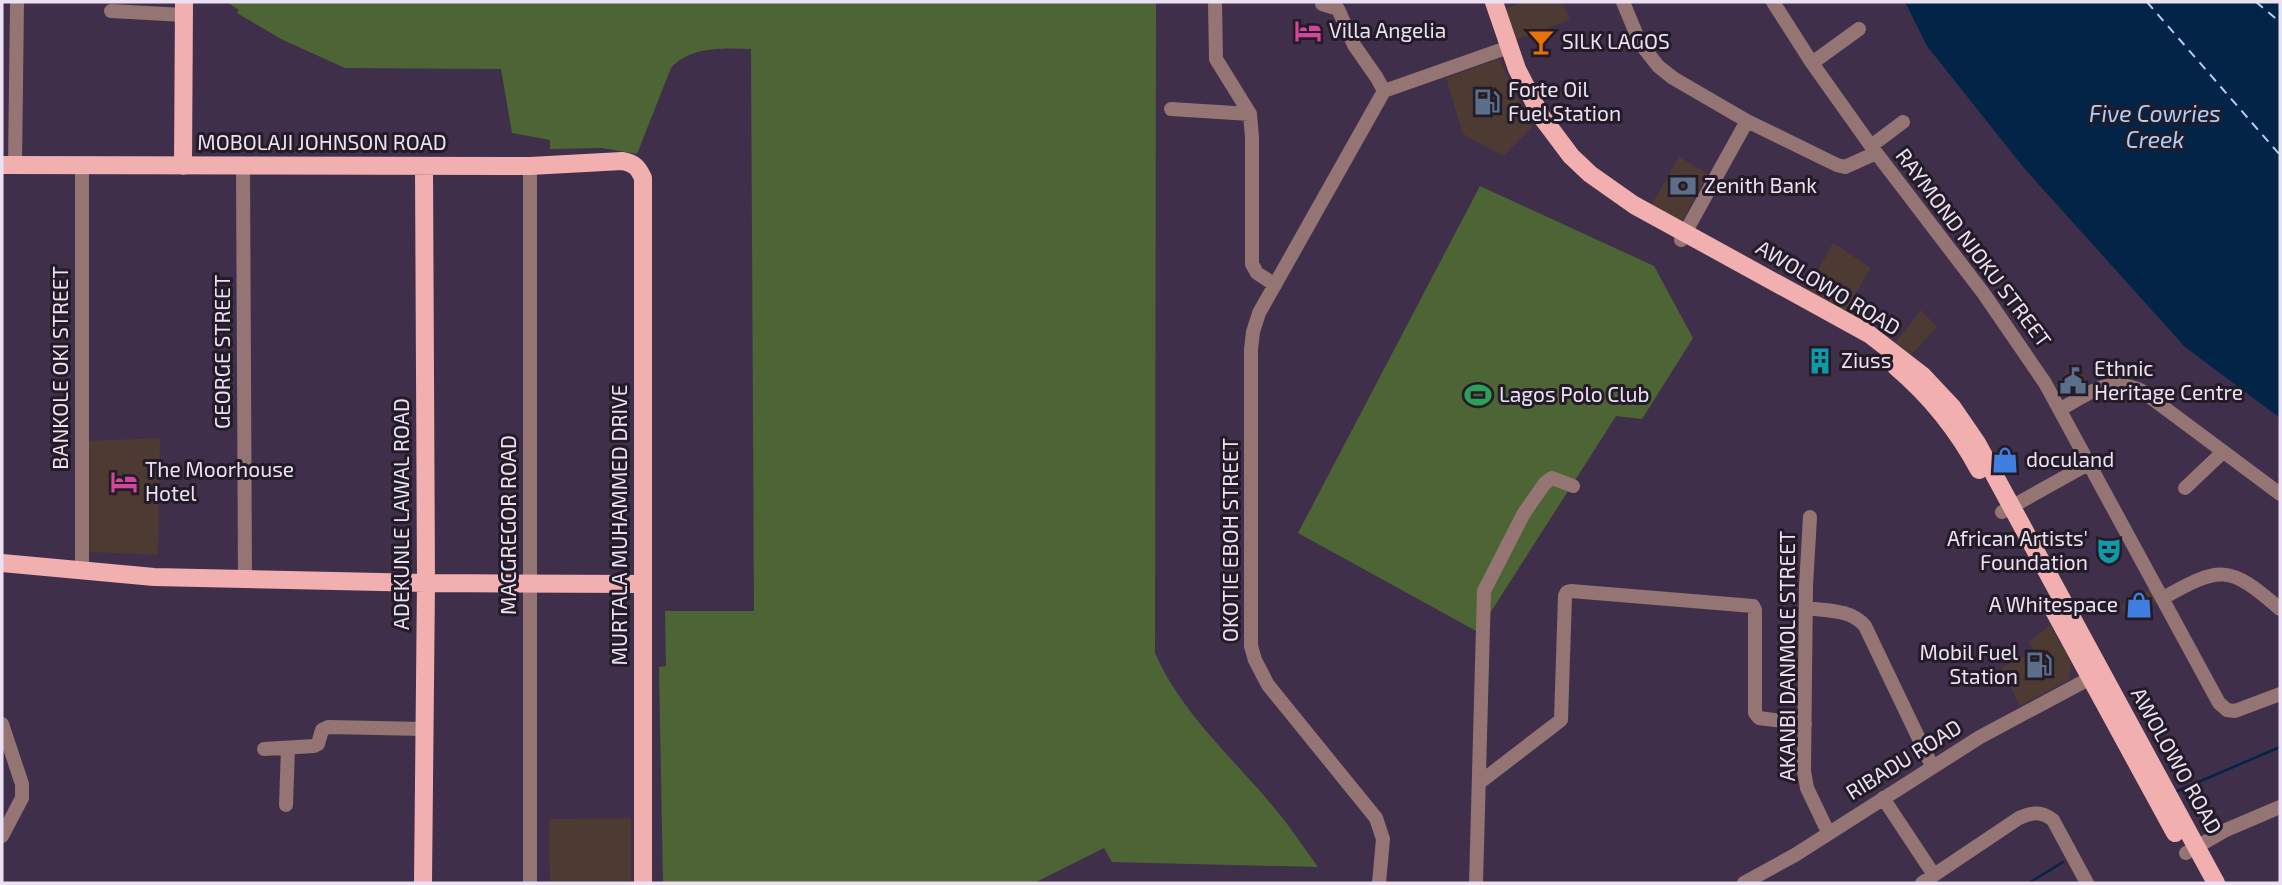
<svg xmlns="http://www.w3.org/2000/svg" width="2282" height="885" font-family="'Exo 2',sans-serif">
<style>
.commercial{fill:#4d3a32}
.green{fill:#4d6534}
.water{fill:#022446}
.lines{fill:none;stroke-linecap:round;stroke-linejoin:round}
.stream{stroke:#022446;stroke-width:2.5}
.ferry{stroke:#aad0fc;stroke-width:2;stroke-dasharray:9 7;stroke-linecap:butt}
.minor{stroke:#957474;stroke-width:14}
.major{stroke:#f2afaf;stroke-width:18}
.labels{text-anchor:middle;stroke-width:6;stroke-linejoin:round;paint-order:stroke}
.poi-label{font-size:21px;fill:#ece1f2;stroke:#231b27;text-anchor:start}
.street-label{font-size:21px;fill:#ece1f2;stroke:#231b27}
.water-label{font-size:23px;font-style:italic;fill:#aad0fc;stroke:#231b27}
</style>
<rect width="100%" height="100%" fill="#402f4a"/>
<path class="commercial" d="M1525 2H1563L1570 20 1515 40 1504 9Z
M1499 59 1532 127 1503 156 1463 134 1446 78Z
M1679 157 1708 174 1683 219 1674 223 1649 209Z
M1833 243 1871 268 1842 316 1804 296Z
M1921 310 1937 327 1905 361 1890 349Z
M2073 364 2087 378 2086 384 2067 393 2058 390 2055 385Z
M160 438 158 555 88 552 89 441Z
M2151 589 2158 602 2128 619 2121 606Z
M2050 625 2071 662 2070 679 2020 706 2001 668 2034 651 2029 642Z
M631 818V883H550L549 819Z"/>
<path class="green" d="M227 2H1156L1155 653C1181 713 1235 760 1276 810 1291 828 1304 848 1318 867L1112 862 1104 848 1034 883H663L659 667 666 666 665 611H754L751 49C724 48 690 46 671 68L637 154 602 148 550 149V140L512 133 501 69 345 68 283 40 237 13 239 10Z
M1480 186 1654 266 1693 338 1642 419 1616 416 1478 632 1298 533Z"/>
<path class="water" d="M1905 2H2280V418L2185 347 2024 168 1927 46Z"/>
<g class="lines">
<path class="stream" d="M2175 792 2280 747
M2029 883 2063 862"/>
<path class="ferry" d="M2147 2 2280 155
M2256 2 2280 22"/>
<path class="minor" d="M1215 2 1216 59 1250 114 1252 137V264L1257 273 1275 285
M1623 2 1640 43 1658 66 1673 78 1747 121 1837 165 1845 167 1876 153
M1773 2 1812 63 1871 146 1984 294 2045 383 2219 703 2227 710 2235 711 2280 694
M1322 4 1338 9 1354 45 1377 78 1384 91
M111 11 184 15
M1812 63 1859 29
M1171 109 1250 114
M1871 146 1903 122
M15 166 17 2
M530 166V883
M82 167V570
M243 167 245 580
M1681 240 1747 121
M2061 409C2090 393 2108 375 2142 391L2280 494
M2185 488 2223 452
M2002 512 2090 463
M1810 517 1806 586 1804 771 1807 788 1828 832
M2163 598C2220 566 2229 564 2280 609
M1806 608C1827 611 1851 609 1865 626L1932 766
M2 724 22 784V798L2 836
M264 749 314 746 318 744 322 730 328 727 425 729
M1479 783 1561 720 1565 596 1567 592 1571 591 1753 606 1755 610V713L1759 718 1805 724
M1883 798 1934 875
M286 805 288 748
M2186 853 2226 830 2280 807
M1379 883 1383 839 1376 818 1268 685 1255 660 1251 646V349L1253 332 1259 313 1384 91 1509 47
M1476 883 1484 591 1524 513 1545 483 1552 478 1573 486
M1744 883 1795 855 1980 737 2098 674
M1922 883 2019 818C2033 812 2041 811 2053 820L2087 883"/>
<path class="major" d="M1494 2 1517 69 1541 116 1571 156 1590 174 1634 205 1869 334 1922 375 1953 408 1977 443 2216 883
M2 165 530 166 622 161C634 163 638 167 643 178V883
M183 166 184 2
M1896 367C1929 395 1958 431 1979 470
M2 563 154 577 426 583 642 584
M2053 609 2175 833
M423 883 426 583 424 166"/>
</g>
<defs>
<g id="hotel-bare" transform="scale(2.1)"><path d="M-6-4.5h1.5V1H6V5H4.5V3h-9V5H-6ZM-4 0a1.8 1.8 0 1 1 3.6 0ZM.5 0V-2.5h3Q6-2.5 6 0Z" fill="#d1479c" stroke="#231b27" stroke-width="2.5" paint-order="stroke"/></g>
<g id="bar-bare" transform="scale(2.1)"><path d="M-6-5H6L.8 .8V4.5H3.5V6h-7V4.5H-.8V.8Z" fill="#e8710a" stroke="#231b27" stroke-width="2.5" paint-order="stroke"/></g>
<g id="fuel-bare" transform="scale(2.1)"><path d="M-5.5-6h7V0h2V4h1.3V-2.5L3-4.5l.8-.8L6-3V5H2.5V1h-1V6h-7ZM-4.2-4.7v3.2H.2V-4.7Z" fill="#5c6f8a" stroke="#231b27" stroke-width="2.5" paint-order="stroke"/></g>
<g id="bank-bare" transform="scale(2.1)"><path d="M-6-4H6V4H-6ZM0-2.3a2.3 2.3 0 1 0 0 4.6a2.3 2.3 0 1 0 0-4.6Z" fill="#5c6f8a" stroke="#231b27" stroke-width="2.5" paint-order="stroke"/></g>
<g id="building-bare" transform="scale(2.1)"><path d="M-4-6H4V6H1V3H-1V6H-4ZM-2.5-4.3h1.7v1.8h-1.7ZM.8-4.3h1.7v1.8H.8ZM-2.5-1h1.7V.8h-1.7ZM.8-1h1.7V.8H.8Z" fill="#0f9aa8" stroke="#231b27" stroke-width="2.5" paint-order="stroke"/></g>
<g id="civic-bare" transform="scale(2.1)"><path d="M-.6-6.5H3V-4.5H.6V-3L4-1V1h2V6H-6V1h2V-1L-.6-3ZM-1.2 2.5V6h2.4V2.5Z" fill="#5c6f8a" stroke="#231b27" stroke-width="2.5" paint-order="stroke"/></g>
<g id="stadium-bare" transform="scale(2.1)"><path d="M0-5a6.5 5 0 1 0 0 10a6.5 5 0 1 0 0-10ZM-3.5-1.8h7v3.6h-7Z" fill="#2e9e5b" stroke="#231b27" stroke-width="2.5" paint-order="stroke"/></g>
<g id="shop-bare" transform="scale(2.1)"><path d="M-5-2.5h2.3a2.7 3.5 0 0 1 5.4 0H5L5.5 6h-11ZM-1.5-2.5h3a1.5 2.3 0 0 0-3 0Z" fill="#3f7fe0" stroke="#231b27" stroke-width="2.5" paint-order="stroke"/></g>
<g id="theatre-bare" transform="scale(2.1)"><path d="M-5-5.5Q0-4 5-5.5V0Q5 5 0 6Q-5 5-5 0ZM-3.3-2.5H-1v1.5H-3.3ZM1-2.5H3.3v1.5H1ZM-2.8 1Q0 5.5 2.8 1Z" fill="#0f9aa8" stroke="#231b27" stroke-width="2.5" paint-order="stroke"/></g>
</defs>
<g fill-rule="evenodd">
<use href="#hotel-bare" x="1308" y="31"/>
<use href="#bar-bare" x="1541" y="42"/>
<use href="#fuel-bare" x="1487" y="102"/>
<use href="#bank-bare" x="1683" y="186"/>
<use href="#building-bare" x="1820" y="361"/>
<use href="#civic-bare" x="2073" y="381"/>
<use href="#stadium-bare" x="1478" y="395"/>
<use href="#shop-bare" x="2005" y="460"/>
<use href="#hotel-bare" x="124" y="482"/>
<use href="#theatre-bare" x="2109" y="551"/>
<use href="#shop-bare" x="2139" y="605"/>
<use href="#fuel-bare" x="2039" y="665"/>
</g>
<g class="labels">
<g class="poi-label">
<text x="1329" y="38">Villa Angelia</text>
<text x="1562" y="49">SILK LAGOS</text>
<text x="1508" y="97">Forte Oil<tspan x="1508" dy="24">Fuel Station</tspan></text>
<text x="1704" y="193">Zenith Bank</text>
<text x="1841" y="368">Ziuss</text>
<text x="2094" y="376">Ethnic<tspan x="2094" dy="24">Heritage Centre</tspan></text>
<text x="1499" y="402">Lagos Polo Club</text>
<text x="2026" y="467">doculand</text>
<text x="145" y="477">The Moorhouse<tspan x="145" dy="24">Hotel</tspan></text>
<text x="2088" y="546" text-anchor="end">African Artists'<tspan x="2088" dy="24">Foundation</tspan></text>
<text x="2118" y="612" text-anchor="end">A Whitespace</text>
<text x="2018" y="660" text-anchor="end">Mobil Fuel<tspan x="2018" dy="24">Station</tspan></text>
</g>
<g class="street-label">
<text x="322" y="150">MOBOLAJI JOHNSON ROAD</text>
<text transform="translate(1973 248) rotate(53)" y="7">RAYMOND NJOKU STREET</text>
<text transform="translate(1828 288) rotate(31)" y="7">AWOLOWO ROAD</text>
<text transform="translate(223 352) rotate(-90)" y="7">GEORGE STREET</text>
<text transform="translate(61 368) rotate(-90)" y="7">BANKOLE OKI STREET</text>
<text transform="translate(402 514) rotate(-90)" y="7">ADEKUNLE LAWAL ROAD</text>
<text transform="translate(509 525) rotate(-90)" y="7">MACGREGOR ROAD</text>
<text transform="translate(620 525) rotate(-90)" y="7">MURTALA MUHAMMED DRIVE</text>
<text transform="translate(1231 540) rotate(-90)" y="7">OKOTIE EBOH STREET</text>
<text transform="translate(1788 656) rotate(-90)" y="7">AKANBI DANMOLE STREET</text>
<text transform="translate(1904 760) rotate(-32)" y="7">RIBADU ROAD</text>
<text transform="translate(2176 761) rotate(61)" y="7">AWOLOWO ROAD</text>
</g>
<g class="water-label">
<text x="2155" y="122">Five Cowries<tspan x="2155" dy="26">Creek</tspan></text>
</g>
</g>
<rect width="2282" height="885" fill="none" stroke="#ece1f2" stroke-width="7"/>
</svg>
